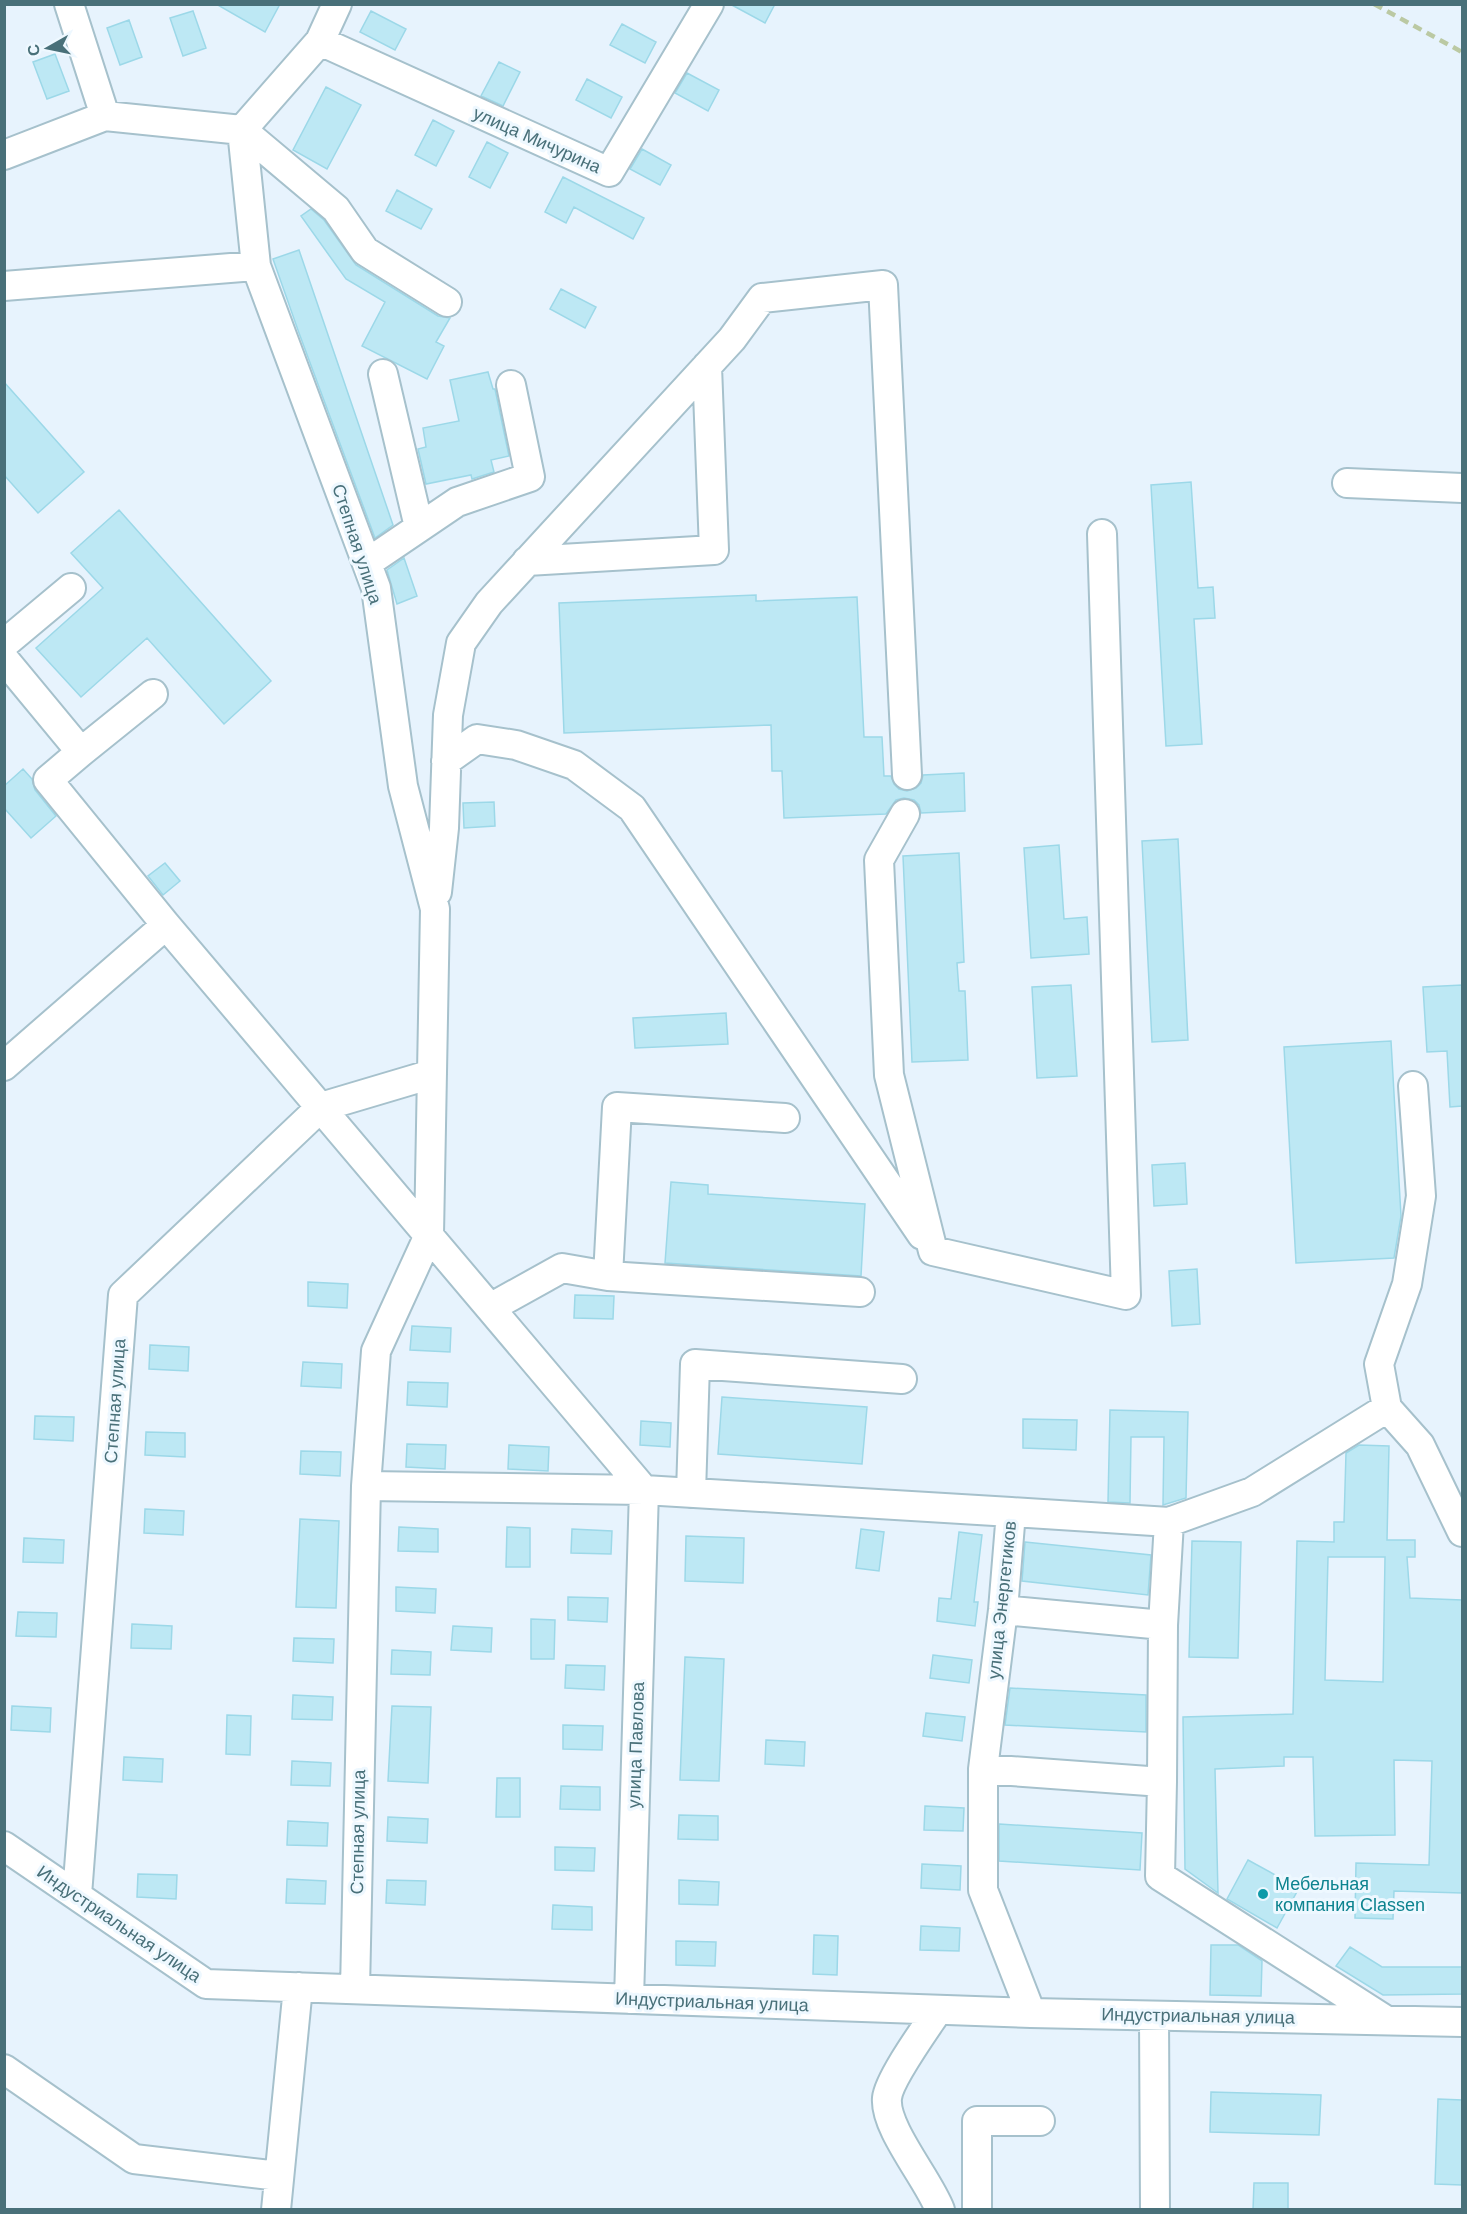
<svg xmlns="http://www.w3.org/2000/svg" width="1467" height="2214" font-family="Helvetica,sans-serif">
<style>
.building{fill:#bde8f4;stroke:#9cd8e8;stroke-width:1.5;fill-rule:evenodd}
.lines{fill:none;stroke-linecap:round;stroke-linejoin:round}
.minor-casing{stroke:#a6c1cc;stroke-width:32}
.minor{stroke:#fff;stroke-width:28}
.rail{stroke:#bbc9a3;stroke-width:4.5;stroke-dasharray:9 6;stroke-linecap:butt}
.culture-dot{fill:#0f9aa8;stroke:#eef8ff;stroke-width:2}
.labels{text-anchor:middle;stroke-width:6;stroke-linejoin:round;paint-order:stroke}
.street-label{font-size:18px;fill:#497079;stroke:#eef8ff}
.culture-label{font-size:18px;fill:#0d838f;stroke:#eef8ff;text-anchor:start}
</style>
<rect width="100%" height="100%" fill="#e7f3fd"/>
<path class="building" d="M216 4H280L265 32Z
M730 4H775L765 23Z
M193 11 206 48 183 56 170 18Z
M371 11 406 29 395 50 360 32Z
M129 20 142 57 120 65 107 28Z
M622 24 656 42 645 63 610 45Z
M55 54 69 91 47 99 33 62Z
M499 62 520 72 503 106 481 96Z
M687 73 719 90 708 111 675 93Z
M587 79 622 97 611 118 576 100Z
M326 87 361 105 327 169 293 150Z
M433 120 454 131 436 166 415 155Z
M487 142 508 153 490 188 469 177Z
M642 149 671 165 660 185 630 169Z
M563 177 644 218 633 239 574 207 566 223 545 212Z
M397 190 432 209 421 229 386 211Z
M311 209 324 220 356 265 438 316 450 318 436 342 444 346 427 379 362 346 385 302 346 279 301 216Z
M299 250 393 525 375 538 299 333 273 259Z
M561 289 596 307 585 328 550 309Z
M488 372 493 389H495L509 456 491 460 494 472 472 479 471 475 426 484 418 449 426 447 423 428 459 421 450 380Z
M4 382 84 472 38 513 4 475Z
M1191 482 1198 588 1213 587 1215 618 1194 619 1202 744 1166 746 1151 485Z
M119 510 271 681 224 724 147 638 81 697 36 648 103 588 71 553Z
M404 558 417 596 397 604 387 570Z
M756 595V601L857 597 864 737H882L884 776H891L894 784 899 789 907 791 916 788 921 783 923 775 964 773 965 811 921 813 919 805 914 800 904 798 896 800 886 814 784 818 782 771H772L771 725 564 733 559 603Z
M23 769 32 779 35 790 56 816 31 838 4 808V786Z
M494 802 495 826 464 828 463 803Z
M1178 839 1188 1040 1152 1042 1142 841Z
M1059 845 1064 919 1087 917 1089 954 1031 958 1024 848Z
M959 853 964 962 957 963 959 991H965L968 1060 912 1062 903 856Z
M165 863 180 881 163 895 148 876Z
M1071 985 1077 1076 1037 1078 1032 987Z
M1462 985V1106L1450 1107 1447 1051 1427 1052 1423 987Z
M726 1013 728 1044 635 1048 633 1018Z
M1391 1041 1401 1216 1394 1258 1296 1263 1284 1047Z
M1185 1163 1187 1204 1154 1206 1152 1165Z
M671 1182 708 1185V1194L865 1204 861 1276 665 1263Z
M1197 1269 1200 1324 1172 1326 1169 1271Z
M308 1282 348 1284 347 1308 308 1306Z
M575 1295 614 1296 613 1319 574 1318Z
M412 1326 451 1328 450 1352 410 1350Z
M150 1345 189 1347 188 1371 149 1369Z
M303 1362 342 1364 341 1388 301 1386Z
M408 1382 448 1383 447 1407 407 1405Z
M722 1397 867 1407 862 1464 718 1454Z
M1110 1410 1188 1412 1186 1498 1163 1505 1164 1437H1131L1130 1503 1108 1502Z
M35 1416 74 1417 73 1441 34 1439Z
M1023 1419 1077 1420 1076 1450 1023 1448Z
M641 1421 671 1423 670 1447 640 1445Z
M146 1432 185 1433V1457L145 1455Z
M407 1444 446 1445 445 1469 406 1467Z
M509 1445 549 1447 548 1471 508 1469Z
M1359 1445 1389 1446 1387 1540H1415V1557H1407L1410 1598 1462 1600V1893L1394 1891 1393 1919 1355 1918 1356 1863 1429 1865 1432 1761 1394 1760 1395 1835 1315 1836 1313 1757H1284V1766L1215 1769 1218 1893 1185 1869 1183 1717 1293 1714 1297 1541 1334 1542V1522H1344L1346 1453ZM1328 1557H1385L1383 1682 1325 1680Z
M301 1451 341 1452 340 1476 300 1474Z
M145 1509 184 1511 183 1535 144 1533Z
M300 1519 339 1521 336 1608 296 1607Z
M399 1527 438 1529V1552L398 1551Z
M507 1527 530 1528V1567H506Z
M572 1529 612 1531 611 1554 571 1553Z
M861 1529 884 1532 879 1571 856 1568Z
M959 1532 982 1535 974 1602H978L975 1626 937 1621 939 1598 951 1599Z
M686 1536 744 1538 743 1583 685 1581Z
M24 1538 64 1540 63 1563 23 1562Z
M1192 1541 1241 1542 1238 1658 1189 1657Z
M1025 1542 1151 1555 1148 1595 1022 1581Z
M396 1587 436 1589 435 1613 396 1611Z
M568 1597 608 1598 607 1622 568 1620Z
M18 1612 57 1613 56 1637 16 1636Z
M531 1619 555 1620 554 1659H531Z
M132 1624 172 1626 171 1649 131 1648Z
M453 1626 492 1628 491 1652 451 1650Z
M294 1638 334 1639 333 1663 293 1661Z
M392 1650 431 1652 430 1675 391 1674Z
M933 1655 972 1660 969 1683 930 1678Z
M685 1657 724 1659 719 1781 680 1780Z
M566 1665 605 1666 604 1690 565 1688Z
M1010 1688 1146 1695V1732L1005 1725Z
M293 1695 333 1697 332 1720 292 1719Z
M12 1706 51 1708 50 1732 11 1730Z
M392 1706 431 1707 428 1783 388 1781Z
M926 1713 965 1717 962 1741 923 1736Z
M227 1715 251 1716 250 1755 226 1754Z
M563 1725 603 1726 602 1750 563 1749Z
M766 1740 805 1742 804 1766 765 1764Z
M124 1757 163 1759 162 1782 123 1780Z
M292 1761 331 1763 330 1786 291 1785Z
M497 1778H520V1817H496Z
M561 1786 600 1787V1810L560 1809Z
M925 1806 964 1808 963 1831 924 1830Z
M679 1815 718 1816V1840L678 1839Z
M388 1817 428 1819 427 1843 387 1841Z
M288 1821 328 1823 327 1846 287 1845Z
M999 1824 1142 1833 1140 1870 999 1861Z
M555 1847 595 1848 594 1871 555 1870Z
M1248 1860 1299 1888 1277 1928 1227 1899Z
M922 1864 961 1866 960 1890 921 1888Z
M138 1874 177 1875 176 1899 137 1897Z
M287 1879 326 1881 325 1904 286 1903Z
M387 1880 426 1881 425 1905 386 1903Z
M679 1880 719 1882 718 1905 679 1904Z
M553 1905 592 1907V1930L552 1929Z
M921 1926 960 1928 959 1951 920 1950Z
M814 1935 838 1936 837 1975 813 1974Z
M676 1941 716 1942 715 1966 676 1965Z
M1211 1945H1238L1262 1961 1261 1996 1210 1995Z
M1350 1947 1382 1967H1462V1994L1383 1995 1336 1966Z
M1211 2092 1321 2095 1319 2135 1210 2132Z
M1438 2099 1462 2100V2185L1435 2184Z
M1254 2183H1288V2210H1253Z"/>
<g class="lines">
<g class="minor-casing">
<path id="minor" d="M69 4 105 116
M337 4 320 41 242 130 256 266 376 588 403 786 435 909 429 1235 376 1351 366 1486 355 1989
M320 41 609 172 709 4
M4 155 105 116 242 130 336 209 365 251 447 302
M4 286 256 266
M383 374 419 527
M1347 483 1462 488
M527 561 714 550 707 366
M367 563 457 502 530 477 511 385
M4 644 71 588
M4 659 81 752 48 780 166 925
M81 752 153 694
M446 761 477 739 516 745 574 765 632 808 922 1235
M905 814 879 860 889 1075 933 1251 1126 1295 1102 534
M437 892 444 828 448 715 461 643 489 603 732 339 762 298 883 285 907 775
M4 1066 166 925 644 1490 629 1999
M1413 1086 1421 1196 1407 1284 1379 1364 1387 1408 1420 1445 1462 1532
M608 1276 617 1107 785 1118
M490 1308 562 1268 608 1276 860 1292
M366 1486 644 1490 1011 1512
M691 1493 695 1364 902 1379
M1169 1522 1163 1625 1162 1782 1160 1876 1384 2019
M1003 1610 1163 1625
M983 1769 1162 1782
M4 1846 206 1984 1031 2013 1462 2022
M77 1895 123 1295 321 1107 432 1074
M938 2010C926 2028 889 2079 887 2098 884 2128 929 2180 940 2210
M1031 2013 983 1890V1769L1003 1610 1011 1512 1169 1522 1252 1492 1387 1408
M1154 2016 1155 2210
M4 2069 134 2159 279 2176
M276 2210 298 1987
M977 2210V2121H1040"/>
</g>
<use href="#minor" class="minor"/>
<path class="rail" d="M1374 4 1462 52"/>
</g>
<circle class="culture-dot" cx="1263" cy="1894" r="6"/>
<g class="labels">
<g class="street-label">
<text transform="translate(537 140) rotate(24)" y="6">улица Мичурина</text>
<text transform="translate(357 544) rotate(72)" y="6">Степная улица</text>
<text transform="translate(115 1401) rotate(-86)" y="6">Степная улица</text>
<text transform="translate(1002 1600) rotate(-84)" y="6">улица Энергетиков</text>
<text transform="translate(636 1745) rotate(-88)" y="6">улица Павлова</text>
<text transform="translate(358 1832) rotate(-89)" y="6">Степная улица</text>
<text transform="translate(119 1924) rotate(34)" y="6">Индустриальная улица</text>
<text transform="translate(712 2002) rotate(2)" y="6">Индустриальная улица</text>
<text transform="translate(1198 2016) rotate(1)" y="6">Индустриальная улица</text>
</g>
<g class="culture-label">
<text x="1275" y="1890">Мебельная<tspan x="1275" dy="21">компания Сlassen</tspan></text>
</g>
</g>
<rect width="1467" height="2214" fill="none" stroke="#497079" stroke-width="12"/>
<g transform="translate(48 48) rotate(261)" stroke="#eef8ff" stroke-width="4.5" paint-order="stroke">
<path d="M0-4.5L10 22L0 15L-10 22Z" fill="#497079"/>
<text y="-9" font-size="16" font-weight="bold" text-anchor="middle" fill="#497079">С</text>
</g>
</svg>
